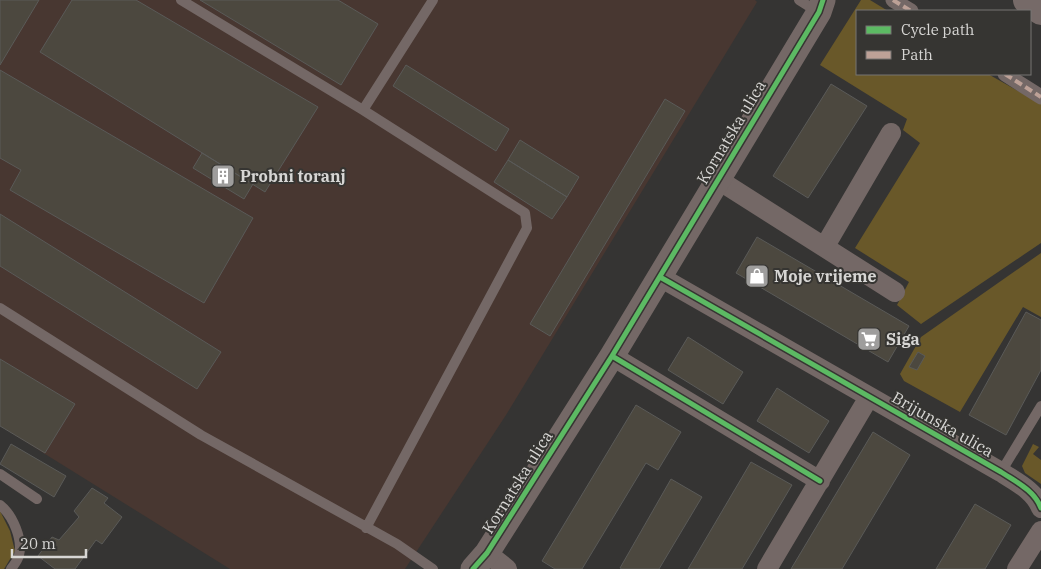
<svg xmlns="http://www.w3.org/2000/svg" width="1041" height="569" font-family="'IBM Plex Serif',serif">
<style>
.commercial{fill:#483731}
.green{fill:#695829}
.building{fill:#4c483f;stroke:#5a5a58}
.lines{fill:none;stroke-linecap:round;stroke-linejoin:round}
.service{stroke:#746866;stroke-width:10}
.pedestrian{stroke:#746866;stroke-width:15}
.minor{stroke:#746866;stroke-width:20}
.tertiary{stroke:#746866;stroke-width:25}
.secondary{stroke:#766a68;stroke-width:28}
.quiet{stroke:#bda197;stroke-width:4;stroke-dasharray:8 4;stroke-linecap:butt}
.cycleway-casing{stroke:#363532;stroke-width:8}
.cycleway{stroke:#5cba63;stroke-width:5}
.labels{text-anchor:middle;stroke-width:4;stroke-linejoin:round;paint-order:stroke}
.street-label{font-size:16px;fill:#d7d6d4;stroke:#363532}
.poi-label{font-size:16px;font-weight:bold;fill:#d7d6d4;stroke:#363532;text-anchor:start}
</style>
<rect width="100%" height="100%" fill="#353433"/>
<path class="commercial" d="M0 0H755L757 2 506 415 405 569H230L0 426Z"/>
<path class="green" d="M861 0H870L888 11H857V74H988L1041 104V243L921 324 897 305 909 282 855 248 920 143 903 130 907 119 820 65Z
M1041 253V317L1023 307 960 412 904 381 900 374 921 337Z
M1033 444 1039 447 1033 454 1041 460V484L1025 473 1022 466Z
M0 511 10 531 15 551 4 569H0Z"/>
<path class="building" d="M0 0H39L0 65Z
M72 0H136L318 107 265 192 40 52Z
M200 0H338L378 24 341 85Z
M406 65 509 129 496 151 393 86Z
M0 70 253 218 204 303 10 190 21 170 0 158Z
M831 84 867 106 808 198 773 176Z
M665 99 685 111 550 336 530 324Z
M520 140 579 177 567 197 508 160Z
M202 153 253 184 244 199 193 168Z
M508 160 567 197 552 219 494 182Z
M0 214 221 352 197 389 0 266Z
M757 237 909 326 888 362 736 273Z
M1026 312 1041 320V370L1006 435 969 415Z
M688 337 743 372 723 404 668 370Z
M918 352 925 356 917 370 909 367Z
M0 359 75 404 45 453 0 426Z
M777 388 829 421 809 453 757 421Z
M636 405 681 432 658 470 646 463 582 569H555L542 561Z
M873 432 910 455 842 569H791Z
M11 444 66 476 54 497 0 464Z
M751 462 792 485 742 569H688Z
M671 479 702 497 659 569H622L620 568Z
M92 488 108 498 104 503 122 517 102 544 96 540 75 569H55L38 556 52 537 59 540 79 517 74 511Z
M975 504 1011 525 985 569H936Z"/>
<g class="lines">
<path class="service" d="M181 0 363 110 525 213 527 228 366 528
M799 0 818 12
M363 110 433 0
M0 308 201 435 397 544 433 569
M1001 472 1041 406
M0 474 37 499
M0 505C13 515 23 540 19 555 18 560 14 565 11 569"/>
<path class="pedestrian" d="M893 0 911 11
M1005 74 1041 97"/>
<path class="minor" d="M717 179 895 292
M825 246 891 133
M660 277 1001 472C1016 482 1034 490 1041 508
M612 356 820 481
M487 553 507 569
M767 569 869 397
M1017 569 1041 531"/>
<path class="tertiary" d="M473 569 487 553 612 356 819 12 823 0"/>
<path class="secondary" d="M1027 0 1041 11"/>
<path class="quiet" d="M893 0 911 11
M1005 74 1041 97"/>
<g class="cycleway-casing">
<path id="cycleway" d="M660 277 1001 472C1016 482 1034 490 1041 508
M612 356 820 481
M473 569 487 553 612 356 819 12 823 0"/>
</g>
<use href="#cycleway" class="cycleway"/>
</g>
<defs>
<g id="building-square" transform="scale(1.25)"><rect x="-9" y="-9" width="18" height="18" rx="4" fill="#9e9d9c" stroke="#363532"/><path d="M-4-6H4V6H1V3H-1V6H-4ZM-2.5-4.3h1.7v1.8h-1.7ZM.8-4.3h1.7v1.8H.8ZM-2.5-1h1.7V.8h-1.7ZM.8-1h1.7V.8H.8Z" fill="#fff"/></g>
<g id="shop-square" transform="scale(1.25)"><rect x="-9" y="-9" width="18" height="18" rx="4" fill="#9e9d9c" stroke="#363532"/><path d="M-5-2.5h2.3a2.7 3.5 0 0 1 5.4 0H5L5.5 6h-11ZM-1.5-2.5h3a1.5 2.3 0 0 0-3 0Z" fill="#fff"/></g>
<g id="supermarket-square" transform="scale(1.25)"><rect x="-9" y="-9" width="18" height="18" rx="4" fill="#9e9d9c" stroke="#363532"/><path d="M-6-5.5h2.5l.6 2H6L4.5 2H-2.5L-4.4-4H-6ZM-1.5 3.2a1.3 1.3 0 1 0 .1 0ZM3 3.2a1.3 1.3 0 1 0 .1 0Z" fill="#fff"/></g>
</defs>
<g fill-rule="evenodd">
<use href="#building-square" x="223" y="176"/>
<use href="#shop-square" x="757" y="276"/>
<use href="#supermarket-square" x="869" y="339"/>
</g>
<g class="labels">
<g class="street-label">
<text transform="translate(731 132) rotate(-59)" y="6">Kornatska ulica</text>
<text transform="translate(943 424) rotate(30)" y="6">Brijunska ulica</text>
<text transform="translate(517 482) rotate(-58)" y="6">Kornatska ulica</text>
</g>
<g class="poi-label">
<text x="240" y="182">Probni toranj</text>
<text x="774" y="282">Moje vrijeme</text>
<text x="886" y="345">Siga</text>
</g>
</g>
<rect x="856" y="10" width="175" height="65" fill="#363532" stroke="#767573"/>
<rect x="866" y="26" width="25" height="8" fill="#5cba63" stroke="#767573"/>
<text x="901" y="35" font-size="15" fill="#d7d6d4">Cycle path</text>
<rect x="866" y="51" width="25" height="8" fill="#bda197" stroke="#767573"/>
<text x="901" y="60" font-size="15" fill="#d7d6d4">Path</text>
<path d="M12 549v8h74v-8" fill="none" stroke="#d7d6d4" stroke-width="2.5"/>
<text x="20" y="549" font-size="15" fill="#d7d6d4" stroke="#363532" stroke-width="4" paint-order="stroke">20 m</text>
</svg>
